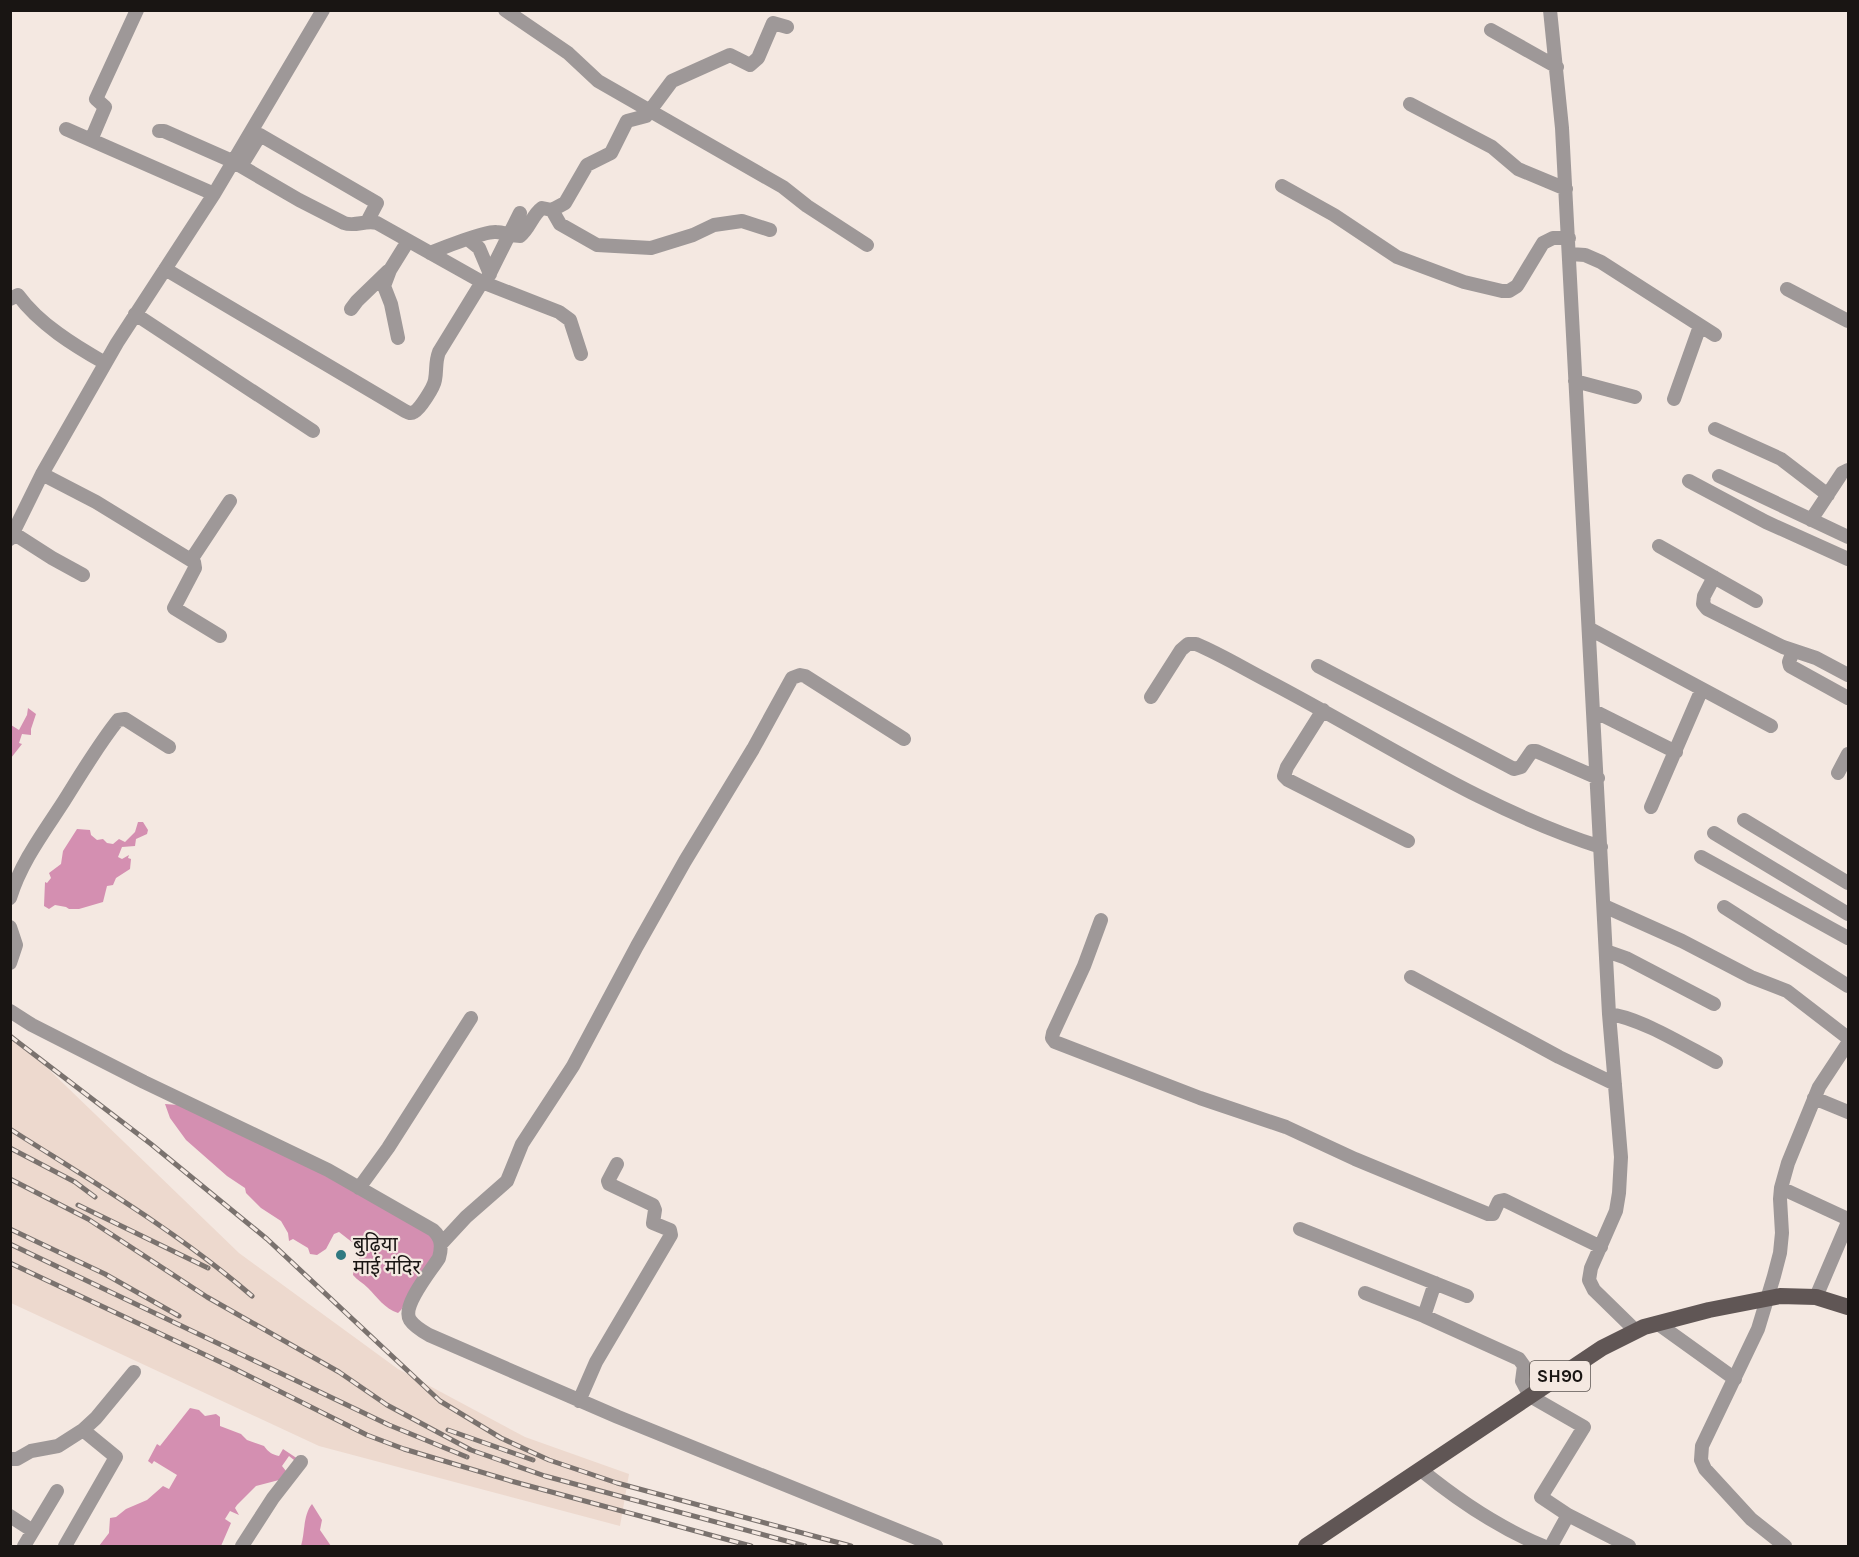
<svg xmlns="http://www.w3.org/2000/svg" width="1859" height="1557" font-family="Karla,'Noto Sans Devanagari',sans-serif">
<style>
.built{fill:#edd9ce}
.water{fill:#d48fb1}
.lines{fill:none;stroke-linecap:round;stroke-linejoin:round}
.minor{stroke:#9e9898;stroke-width:14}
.major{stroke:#605655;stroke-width:16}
.rail-casing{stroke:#7a726e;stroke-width:5}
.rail{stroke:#f4e8e1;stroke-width:3;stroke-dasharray:9;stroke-linecap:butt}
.poi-dot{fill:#307981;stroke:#f4e8e1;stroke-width:2}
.labels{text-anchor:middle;stroke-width:4.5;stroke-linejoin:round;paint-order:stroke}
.shield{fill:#f4e8e1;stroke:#5b5451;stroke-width:1.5}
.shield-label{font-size:18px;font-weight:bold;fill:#191513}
.poi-label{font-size:20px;fill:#191513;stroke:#f4e8e1;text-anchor:start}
</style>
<rect width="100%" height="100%" fill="#f4e8e1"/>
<path class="built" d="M10 1032 239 1253 398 1369 525 1437 629 1474 620 1526 319 1446 11 1303Z"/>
<path class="water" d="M28 708 36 714 31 729V735L22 734 19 743 22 744 11 758V725L19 730 27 715Z
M138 822H143L148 830 147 834 136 839 135 846 122 847 118 857 122 859 129 855 128 858 131 859 130 869 116 878 113 885 107 886 103 902 79 909H69L66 907 55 905 49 909 44 906 45 882 47 883 51 878 49 873 61 864 63 851 77 829 90 830 91 835 97 840 103 839 107 843 113 844 119 839 125 842 135 832Z
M165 1104 179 1105 259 1141 434 1233 439 1247 401 1310 398 1313C384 1308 378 1298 368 1288 363 1283 357 1280 353 1275L354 1266 361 1256 357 1246 339 1232 334 1234 326 1249 317 1255 310 1254 308 1248 293 1239 289 1241 288 1233 281 1221 261 1208 246 1193 245 1188 227 1176 186 1140 170 1118Z
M190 1408 199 1410 205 1416 216 1414 220 1417V1426L241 1434 247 1440 264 1446C268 1452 273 1455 279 1456L283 1449 298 1459 291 1468 294 1460 289 1456 282 1466 286 1471 279 1480 256 1486 237 1505 235 1508 239 1515 230 1511 225 1519 231 1523 221 1546H99L109 1533 110 1518 116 1517 126 1509 147 1500 163 1486 169 1489 177 1475 154 1461 152 1464 148 1461 157 1444 160 1446Z
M312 1504 322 1520 320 1530 331 1546H301C305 1533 303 1515 312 1504Z"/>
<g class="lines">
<path class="minor" d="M505 10 568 53 598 81 783 187 807 206 867 245
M1550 10 1562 128 1609 1014 1621 1157 1619 1193 1616 1211 1591 1268 1589 1280 1594 1290 1636 1331
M1491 30 1557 67
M1410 104 1492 147 1518 169 1566 189
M66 129 214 194
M159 131H164L232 161 299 200 344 223C355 227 365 220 377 223L482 282 559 312 570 320 581 354
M91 140 105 107 96 99 137 10
M241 166 260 135 377 203 367 222
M1282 186 1334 215 1397 257 1464 282 1502 291H1509L1517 286 1543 243 1553 238H1569
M770 230 742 221 714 225 693 235 651 248 597 245 560 224 552 210 565 203 587 165 611 153 627 121 646 116 672 81 730 55 750 65 758 58 773 23 787 27
M469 240 479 248 490 274
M430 253C442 248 485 231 496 232 504 232 511 236 520 236 530 228 532 215 542 208L552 210
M1570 254 1585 255 1601 262 1715 335
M165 269 405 411C409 413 411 414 414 412 420 409 434 387 435 380 437 370 435 362 439 352L482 282
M485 283 520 213
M1787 289 1848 321
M10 299 18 295C39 324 75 346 105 363
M351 309 357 301 388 271
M135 314 313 431
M398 338 391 304 384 286 390 270 408 241
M1575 381 1635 397
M1674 399 1700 326
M1715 429 1781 459 1828 495
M42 474 96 502 194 562 195 568 174 608 220 636
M1719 476 1848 537
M1689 481 1766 522 1848 559
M1811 520 1842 473 1848 470
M13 533 52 558 83 575
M10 539 42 474 117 343 214 194 323 10
M1659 546 1756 601
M191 560 230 501
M1714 577 1704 596 1703 604 1707 609 1783 647 1816 658 1848 675
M1590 629 1771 726
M1793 651 1789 662 1790 666 1848 698
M1318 666 1514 769 1521 767 1532 751H1536L1598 778
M1151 697 1181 650 1188 644H1196C1220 654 1243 668 1266 680 1376 737 1481 809 1601 847
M1323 710 1287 767 1284 776 1288 780 1408 841
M1594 711 1676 752
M1838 773 1848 754
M1651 807 1702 689
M1744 820 1848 883
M1714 833 1848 914
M1701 857 1848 938
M10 898C21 862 44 832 64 801 81 774 98 745 118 720L125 719 169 747
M1604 906 1682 941 1751 977 1787 991 1848 1038
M1724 907 1848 986
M1101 920 1084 966 1053 1033 1052 1038 1055 1042 1200 1098 1286 1127 1355 1159 1488 1214H1493L1499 1201 1504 1200 1601 1247
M10 927 16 945 10 963
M1606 951 1626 958 1714 1004
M1411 977 1559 1057 1615 1084
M10 1011 32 1025 144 1082 328 1170 433 1230C442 1238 442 1247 439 1258 431 1271 401 1306 410 1320 414 1326 422 1331 429 1335L618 1417 936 1546
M1609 1014C1641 1018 1687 1047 1716 1062
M1814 1098 1848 1112
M359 1188 388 1148 471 1018
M1781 1188 1848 1219
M1300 1229 1467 1296
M441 1244 466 1217 507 1181 522 1144 573 1066 637 946 685 861 753 749 792 678 800 675 805 676 904 739
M1365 1293 1424 1316 1519 1359 1524 1366 1522 1381 1530 1396 1584 1427 1541 1497 1568 1515 1551 1546
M1816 1297 1848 1222
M1424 1316 1435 1283
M1657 1323 1735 1379
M579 1401 596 1362 671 1235 670 1230 653 1223 655 1210 653 1205 609 1184 608 1181 617 1164
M10 1459H17L31 1451 58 1446 83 1430 96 1418 134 1372
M1421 1470C1459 1501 1497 1527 1543 1546
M1568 1515 1629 1546
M10 1516 33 1531
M24 1546 57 1491
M65 1546 116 1457 83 1430
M242 1546 273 1498 301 1462
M1785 1546 1751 1519 1705 1469 1701 1460 1702 1446 1758 1329 1774 1276 1780 1253 1782 1233 1780 1199 1781 1188 1788 1163 1819 1087 1848 1043"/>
<path class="major" d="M1306 1546 1602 1348 1644 1327 1709 1310 1780 1296 1816 1297 1848 1307"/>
<g class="rail-casing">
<path id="rail" d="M10 1036 151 1144 267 1239 440 1401 501 1438 549 1460 617 1483 851 1546
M10 1129C93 1182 178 1232 252 1296
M10 1148 75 1182 95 1197
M10 1179 88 1219 207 1297 339 1372 387 1405 471 1450 545 1476 805 1546
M78 1205 208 1268
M10 1229 105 1274 179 1316
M10 1244 389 1425 467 1457
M10 1263 231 1367 367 1435 404 1449 511 1481 751 1546
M448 1430 533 1460"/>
</g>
<use href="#rail" class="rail"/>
</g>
<circle class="poi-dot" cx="341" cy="1255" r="6"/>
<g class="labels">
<rect class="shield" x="1530" y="1361" width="60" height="30" rx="4.5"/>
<g class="shield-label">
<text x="1560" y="1382">SH90</text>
</g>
<g class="poi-label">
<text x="353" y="1251">बुढ़िया<tspan x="353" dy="23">माई मंदिर</tspan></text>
</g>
</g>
<rect width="1859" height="1557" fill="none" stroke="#191513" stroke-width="24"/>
</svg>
